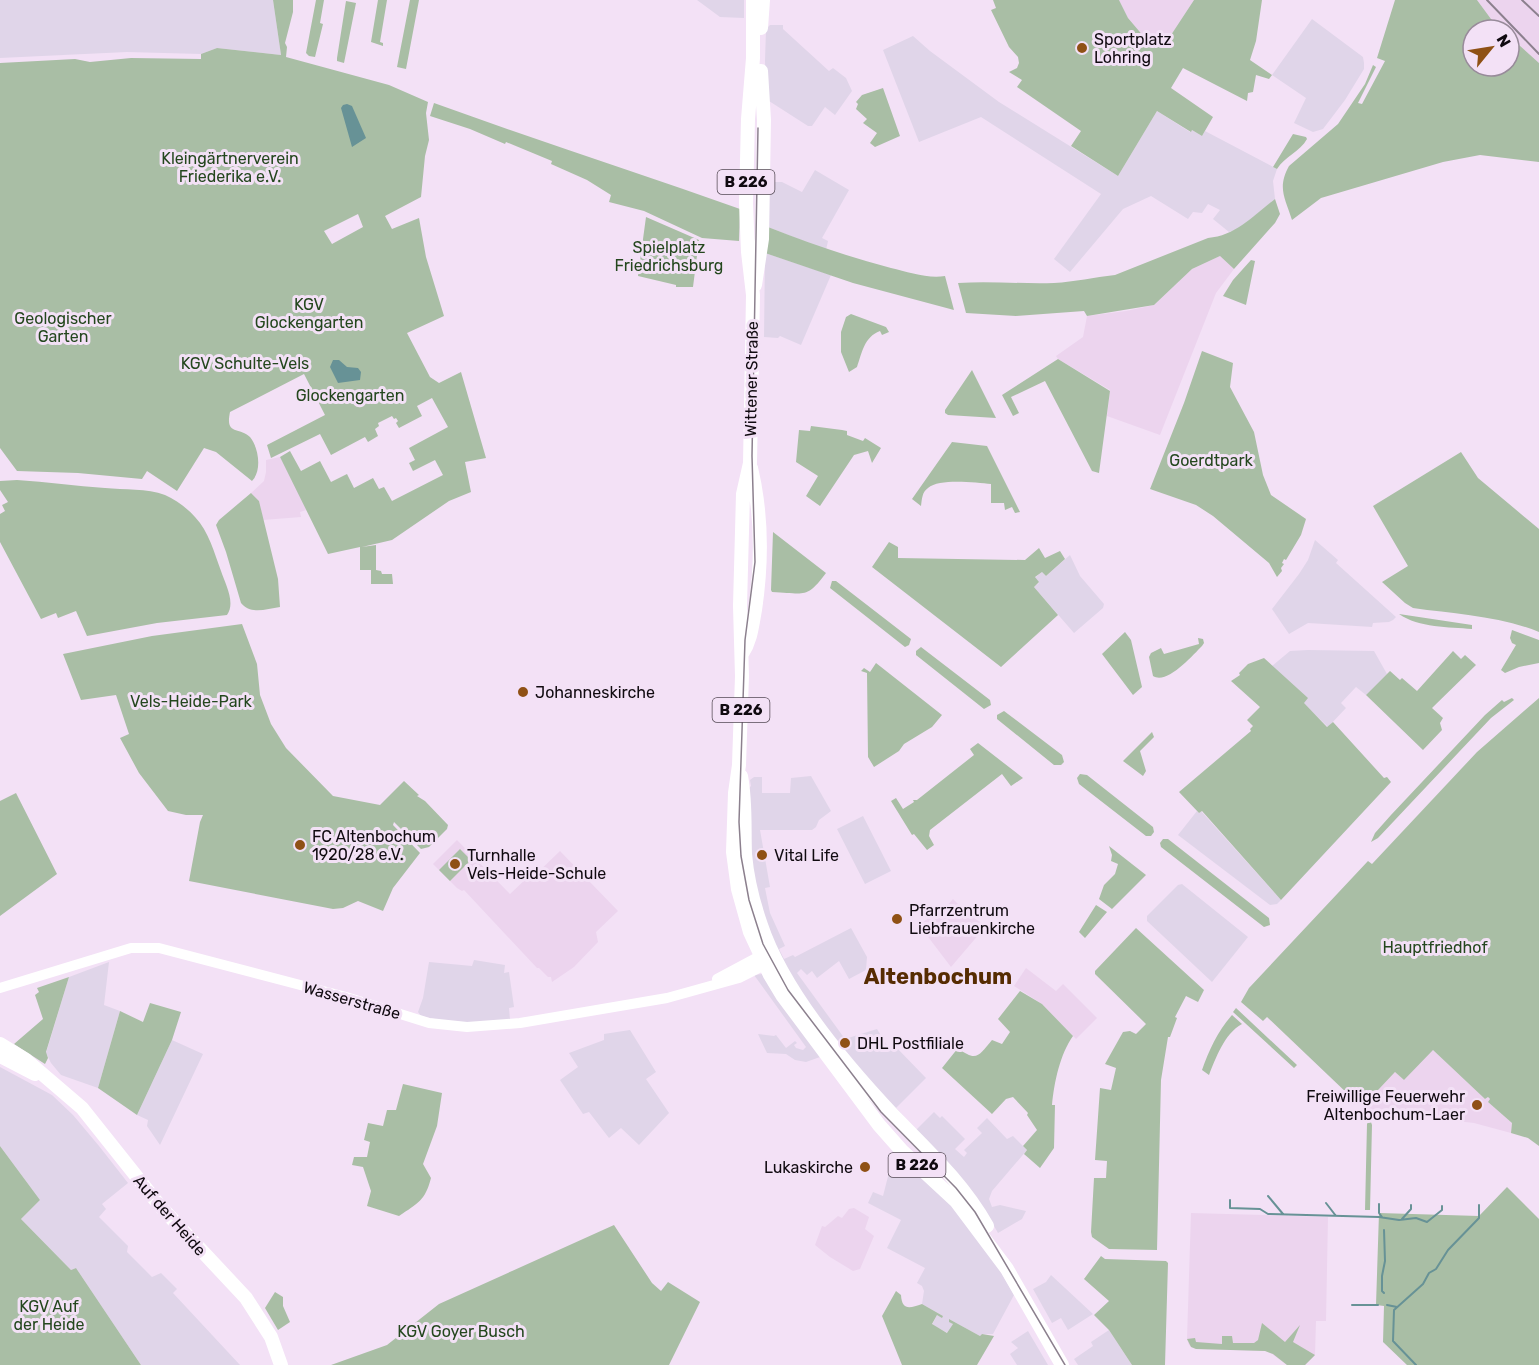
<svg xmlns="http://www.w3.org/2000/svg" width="1539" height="1365" font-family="Rubik,sans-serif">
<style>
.commercial{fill:#e0d5e9}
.built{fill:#ecd4ee}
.green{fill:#a9bea5;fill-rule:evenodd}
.water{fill:#679296}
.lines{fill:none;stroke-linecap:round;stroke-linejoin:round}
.stream{stroke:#679296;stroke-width:2}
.minor{stroke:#fff;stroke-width:10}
.major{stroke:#fff;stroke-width:14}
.tram{stroke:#8c808e;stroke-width:1.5}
.rail{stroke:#8c808e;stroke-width:2}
.poi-dot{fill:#8f5115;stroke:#f3e1f6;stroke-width:2}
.labels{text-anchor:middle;stroke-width:6;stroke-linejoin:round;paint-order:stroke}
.shield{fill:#f3e1f6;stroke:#544a55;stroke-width:1.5}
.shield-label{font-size:15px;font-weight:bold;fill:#100a10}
.poi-label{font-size:16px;fill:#100a10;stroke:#f3e1f6;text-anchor:start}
.park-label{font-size:16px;fill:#24471e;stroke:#f3e1f6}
.street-label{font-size:16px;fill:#100a10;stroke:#f3e1f6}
.district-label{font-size:22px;font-weight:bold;fill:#562c02;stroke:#f3e1f6}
</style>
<rect width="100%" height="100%" fill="#f3e1f6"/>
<path class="commercial" d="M0 0H273L281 55 217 48 201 54 127 52 0 58Z
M697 0H744V18L720 17Z
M1312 19 1363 57 1364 63V69L1345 100 1323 129 1313 132 1294 123 1306 98 1272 75Z
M770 25H783V29L829 71 833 68 846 78 852 91 835 115 825 107 812 126H808L769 101 766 91 765 61 766 29Z
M913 36 930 51 999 102 1118 176 1157 111 1190 132 1192 130 1202 136 1205 131 1277 169 1273 181 1275 199 1240 228 1229 232 1213 219 1220 210 1208 204 1202 213 1193 212 1188 219 1151 196 1123 209 1070 272 1054 259 1101 194 981 117 919 142 883 50Z
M815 170 849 190 822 238 828 241 826 250 768 227 769 182H782L802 192Z
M765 253 831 275 801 345 780 336 778 338 764 337Z
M1315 540 1338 560 1336 563 1396 617 1393 620 1389 622 1373 623 1372 627 1308 623 1289 634 1272 609 1299 574 1308 560Z
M1070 555 1080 576 1104 604 1103 608 1074 633 1034 587 1039 583 1035 578 1037 576 1042 572 1046 576Z
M1308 650 1374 651 1387 674 1366 695 1356 687 1341 703 1346 708 1328 727 1303 703 1307 698 1272 666 1290 651Z
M811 776 831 811 819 820 816 827 812 830H760L770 887 765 888 770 913 785 946 779 949 784 959 793 955 795 957 851 928 867 957 866 970 849 979 839 961 817 978 812 971 807 975 801 969 797 973 845 1039 877 1029 888 1047 894 1045 926 1078 896 1108 916 1130 934 1112 940 1118 942 1116 965 1139 955 1149 964 1157 967 1153 964 1150 982 1133 977 1128 987 1118 1007 1139 1013 1136 1027 1150 992 1191 989 1199 992 1207 1000 1205 1026 1211 1022 1219 998 1233 994 1226H991L860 1074 797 989 772 944 751 870 748 789 751 786 750 780 754 777H762V793H790L791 778Z
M1197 811 1199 813 1201 811 1281 900 1277 904 1270 905 1178 835Z
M863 816 891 871 865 884 837 829Z
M1182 884 1248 937 1212 982 1147 921V916L1178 885Z
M474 960 505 965 504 973 509 972 514 1007 509 1008 510 1020 480 1023 448 1022 421 1016 418 1012 423 998 429 962 472 966Z
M109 962 104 1005 120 1011 98 1088 61 1075 51 1063 46 1053 69 977Z
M762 974 821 1055 820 1057 806 1062 795 1060 786 1054 767 1053 758 1034 774 1036 776 1035 786 1048 795 1041 797 1043 794 1045 796 1048 803 1050 806 1047 754 975Z
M630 1030 656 1072 646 1079 669 1113 639 1145 621 1128 609 1138 589 1112 583 1114 560 1080 578 1067 569 1053 604 1040V1034Z
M172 1040 203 1054 160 1145 147 1126 148 1120 137 1115Z
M0 1067 52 1095 73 1115 99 1146 128 1183 102 1204 106 1209 99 1217 128 1246 127 1252 152 1277 161 1273 177 1289 173 1293 240 1365H141L76 1268 71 1270 21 1219 40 1200 0 1146Z
M898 1151 959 1210 986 1246 1014 1295 993 1334H982L980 1336 949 1319 953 1324 948 1333 932 1325 937 1315 943 1316 922 1304 924 1291 922 1286 917 1283 925 1268 887 1248 901 1220 868 1203 873 1192 883 1196 893 1157Z
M1051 1275 1093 1314 1068 1330 1061 1318 1052 1323 1033 1289 1046 1282Z
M1109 1330 1132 1365H1078L1074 1359 1093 1346 1091 1342Z
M1028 1331 1048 1365H1017L1010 1354 1018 1348 1011 1342Z"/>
<path class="built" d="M1119 0H1194L1171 35 1156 39 1145 38 1128 18Z
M1477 0H1539V63L1509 36V30H1503L1491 19Z
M1220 256 1234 269 1216 293 1160 435 1107 416 1110 390 1058 359 1056 356 1083 337 1087 316 1126 311 1154 305 1192 269Z
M280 457 303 500 306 510 300 512 301 517 263 520 259 501 251 493 264 481 266 472V460Z
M457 840 510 894 530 875 533 877 560 851 618 911 596 932 598 942 574 967 552 982 551 977H548L539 968H537L464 890 462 891 457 888 433 864Z
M953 899 968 914 986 926 951 967 919 925 934 914 938 916Z
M1026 968 1056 991 1063 984 1097 1018 1076 1039 1042 1004 1014 986Z
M1432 1049 1485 1099 1488 1097 1490 1100 1488 1102 1512 1123 1511 1133 1474 1123 1421 1117V1114L1392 1111 1391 1114 1364 1109 1363 1106 1395 1072 1404 1080Z
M854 1208 869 1217 865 1229 874 1236 860 1269 853 1271 830 1257 815 1245 822 1226 825 1227 838 1216 842 1218 849 1209Z
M1191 1213 1328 1217 1326 1321H1316L1315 1355 1305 1365H1287L1268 1351 1196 1349 1189 1345 1187 1339Z"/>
<path class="green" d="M273 0H293V12L285 43 287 47 286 57 389 85 428 102 426 113 429 140 425 156 421 197 385 216 392 229 419 218 426 257 444 316 407 333 430 377 439 383 461 372 486 458 465 462 471 492 449 501 392 540 362 547 376 545V570L381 571 382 574H392L393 584H371V570H360V547L328 554 280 457 290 451 301 471 320 461 331 482 347 474 354 488 373 478 379 489 384 487 392 501 443 475 435 460 413 471 409 463 415 460 409 448 448 427 432 398 417 406 422 416 399 428 396 423 398 421 396 418 394 419 392 416 378 423 379 426 375 429 378 436 368 442 365 437 331 455 320 434 271 458 267 445 325 415 304 374 230 412C225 436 239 426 250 437 259 448 262 471 252 481L216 452 204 448 177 491 147 471 142 479 78 473 17 471 0 448V63L75 59 90 62 131 58 201 59V54L217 48 281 55ZM358 214 363 227 332 244 324 231Z
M316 0H324L320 23 323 24 315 57 309 56 306 53Z
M378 0H387L380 42 383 43V46L371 42Z
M410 0H419L406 69 397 67Z
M993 0H1119L1128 18 1145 38 1162 39 1171 35 1194 0H1262L1256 41 1250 60 1272 75 1269 79 1256 75 1253 92 1248 93 1247 101 1183 68 1171 88 1213 117 1202 136 1192 130 1191 132 1157 111 1118 176 1071 146 1081 131 1017 87 1022 80 1009 72 1017 68 1019 63 1018 57 1009 47 991 10 996 8Z
M1395 0H1477L1491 19 1503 30H1473V66H1509V36L1539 63V162L1480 155 1443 162 1321 198 1292 220C1285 198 1277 188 1289 166L1338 124 1365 84 1373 65 1376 67 1358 103 1362 104 1385 61 1377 58Z
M346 1 356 3 344 63 337 61V58Z
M883 88 900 136 875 147 870 143 877 133 863 123 867 119 856 109 858 104 856 102 862 95Z
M434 103C536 140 639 173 740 209L739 241 702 238 644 211 609 202 611 195 587 180 551 164 552 161 506 142 505 144 470 129 430 116Z
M1293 134 1306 137 1307 139C1300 152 1285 156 1277 169L1273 167Z
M1275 199 1280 214 1275 223 1234 269 1220 256 1192 269 1154 305 1087 316 1084 311 1016 316 966 313 958 283C990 281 1022 284 1054 283 1075 282 1094 277 1115 275L1208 238C1236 236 1254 215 1275 199Z
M646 217 699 240 693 287H676V285L638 276Z
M768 227C808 243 849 257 891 268 908 272 928 279 945 276L954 310 853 283 765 253Z
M1251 260 1255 261 1246 305 1223 296 1233 280Z
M851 314 886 327 889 332 882 335 880 331C864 337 862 353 857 367L849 372 841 352V332L846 317Z
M1202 351 1233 363 1230 387 1254 432 1263 475 1271 495 1306 519 1301 535 1286 560 1284 559 1282 563 1284 564 1281 568 1282 571 1277 577 1269 563 1213 516 1196 505 1150 489 1184 403Z
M1058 359 1110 391 1099 473 1092 471 1045 381 1011 397 1019 413 1013 416 1002 395Z
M972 370 996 418 948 415 945 413V410Z
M811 426 842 430 847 431V435L863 441 865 438 881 448 872 463 868 451 854 455 820 506 806 496 818 476 796 462 799 430 810 431Z
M952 442 987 446 1020 512 1015 513 1012 507 1005 510 1004 503H991V484C976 483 940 478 928 488 922 492 922 499 921 506L912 499Z
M1461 452 1478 478 1539 529V632C1500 616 1455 614 1413 608L1405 603 1382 582 1408 566 1373 506Z
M17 480C47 482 76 486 105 488 124 490 147 488 165 495 176 500 187 508 195 517 209 532 214 552 221 571 225 583 236 603 227 615L157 623 87 636 76 611 58 618 56 613 41 619 0 542V514L5 511 2 505 8 502 0 490V481Z
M251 493 259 501 278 579 280 607C266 609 251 615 241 603L226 552 216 525 219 520Z
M773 532 826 573C806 600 804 593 772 592L771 590Z
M889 542 898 547V558L1025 560 1039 548 1045 558 1060 551 1065 559 1046 576 1042 572 1035 577 1039 582 1034 587 1058 615 1001 667 872 567Z
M832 581H836L911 639 909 645 905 647 830 588Z
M1399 614 1472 625V629C1449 627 1419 628 1399 614Z
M242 624 257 664 260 695 271 724 286 748 333 796 380 805 404 781 419 795 417 796 425 801 448 825 447 829 429 847 421 849 394 822 393 825 420 853 393 888 383 911 358 901 343 908 333 909 189 881 200 822 203 815H186L168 811 139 773 120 738 129 734 116 695 81 700 63 654 152 636Z
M1512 630 1539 640V663L1519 667 1505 673 1501 670 1516 645 1512 643 1510 638Z
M1125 632 1131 640 1142 687 1133 695 1102 654Z
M1198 638 1203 639 1204 643 1202 646C1192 656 1167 685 1153 676L1149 657 1151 653 1161 648 1164 654 1199 644Z
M921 647 990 700 991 705 984 709 916 655V651Z
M1453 651 1461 659 1465 655 1476 665 1432 708 1443 718 1440 723 1442 730 1423 750 1366 695 1390 671 1400 680 1402 678 1417 691Z
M1264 658 1308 698 1304 703 1327 727 1333 722 1384 778 1387 777 1391 782 1281 900 1202 811 1199 813 1179 792 1251 731 1250 729 1253 726 1247 720 1260 707 1231 681 1240 675 1239 673 1248 664Z
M876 663 942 715 932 727 904 744 899 751 874 767 868 757 867 673 861 671 864 668 870 672Z
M1512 698 1514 700 1491 718 1378 838 1371 842 1375 833 1391 815 1485 715 1502 700 1504 702Z
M1539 698V1146L1528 1138 1511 1133 1512 1123 1488 1102 1490 1099 1488 1097 1485 1099 1433 1050 1404 1080 1395 1072 1363 1106 1350 1096 1267 1017 1263 1021 1241 1002 1249 988 1368 861 1372 864 1477 752Z
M1004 711 1062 755 1064 762 1061 765H1054L997 719V715Z
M1152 732 1154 737 1140 751 1146 771 1143 776 1123 761Z
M978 743 1023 778 1011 786 1002 774 930 830 929 836 934 845 927 850 914 834 912 835 891 801 896 798 903 809 914 802 913 800H917L974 755 970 749Z
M1080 774 1087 775 1153 827 1154 832 1151 836H1146L1079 784 1077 778Z
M16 793 57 874 0 916V801Z
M1163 839H1168L1269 918 1270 925 1264 927 1161 847 1160 843Z
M1109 846 1146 875 1112 909 1099 899 1104 885 1115 874 1118 864 1111 861 1112 855Z
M460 849 471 860 450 881 439 870Z
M1096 905 1107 912 1085 938 1079 932Z
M1136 928 1204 990 1198 1002 1186 996 1175 1017 1177 1018 1170 1037H1168L1161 1080 1157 1250 1109 1249 1092 1237 1091 1232 1094 1178H1106L1107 1161 1095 1160 1100 1088 1111 1090 1116 1068 1105 1064 1123 1032 1130 1031 1136 1034 1146 1024 1095 974V971Z
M69 977 46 1052 48 1058 45 1064 14 1044 43 1019 35 995 39 992 37 988Z
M1020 991 1042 1004 1073 1036C1060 1054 1054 1083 1052 1105H1055L1054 1148 1040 1168 1024 1154 1027 1150 1023 1146 1037 1130 1027 1115 1028 1113 1013 1097 1006 1099 992 1114 942 1068 958 1048C977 1063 979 1055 992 1040L1002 1044 1010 1032 998 1019Z
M150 1003 181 1012 172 1040 137 1115 98 1088 120 1011 143 1022Z
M1236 1008 1297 1065 1294 1068 1233 1012Z
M1232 1015 1242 1024C1224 1034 1216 1058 1209 1075L1202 1070C1209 1050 1218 1031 1232 1015Z
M403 1084 442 1093 437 1126 423 1164 431 1178C425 1201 418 1203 399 1216L367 1206 371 1191 363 1167 352 1165 354 1157H367L370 1142 364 1140 368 1123 383 1126 387 1110H396Z
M1370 1119 1372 1125 1370 1210H1365L1367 1124Z
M0 1146 40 1200 21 1219 71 1270 76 1268 141 1365H0Z
M1507 1187 1539 1219V1365H1407L1383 1342 1384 1306 1376 1305 1379 1213 1479 1216Z
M614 1225 652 1283 661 1291 668 1282 700 1302 669 1365H331L387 1345 439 1304Z
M1101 1256 1105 1259 1166 1261 1168 1263 1165 1365H1132L1109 1330 1094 1315 1109 1301 1084 1279Z
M896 1291 901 1295C902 1311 910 1308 922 1304L943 1316 942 1318 937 1315 932 1324 947 1333 953 1324 949 1322V1319L980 1336 982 1334 994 1336 977 1365H902L882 1316Z
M275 1292 283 1297V1306L290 1322 278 1330 265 1308Z
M1262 1323 1285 1342 1300 1325 1293 1342 1315 1355 1305 1365H1287L1273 1354 1265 1351 1196 1349 1191 1347 1187 1339 1195 1338 1196 1342 1222 1344V1336H1232L1233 1343H1254L1258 1340Z"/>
<path class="water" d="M347 104 352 106 366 138 352 147 341 108 343 105Z
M333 360H339L347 367 358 368 361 372 360 380 338 383 330 367Z"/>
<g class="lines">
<path class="stream" d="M1268 1196 1283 1214
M1230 1200V1208L1260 1209 1268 1214 1379 1217 1399 1220 1416 1218 1427 1222 1442 1210V1206
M1326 1203 1336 1216
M1379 1204V1213L1382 1217
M1402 1219 1411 1209V1205
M1384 1293 1382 1291V1276L1385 1261 1384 1230
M1352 1305H1378
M1387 1305 1397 1307
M1416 1365 1393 1341 1394 1310 1423 1284 1429 1273 1436 1269 1448 1250 1479 1218V1205"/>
<path class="minor" d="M717 979 760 956
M0 988 131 948H159L346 997 429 1023 467 1027 520 1023 667 998 739 978 765 965"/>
<path class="major" d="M753 0V58L748 119 746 203 748 252 753 295 750 463 743 494 740 606 742 676 739 765 735 793 733 852 738 889 750 932 770 975 782 995 879 1125 902 1151 956 1201 1007 1269 1062 1365
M761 28 763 0
M755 285 762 239 764 120 761 71
M742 654C751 640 752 626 755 610 762 563 762 514 751 468
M741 776C746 802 744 828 745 854 747 877 753 902 761 925 783 991 845 1064 893 1115 927 1150 963 1183 987 1226
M0 1044 26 1060 82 1108 160 1206 246 1298 271 1337 281 1365
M0 1056 35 1074"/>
<path class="tram" d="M758 128 752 456 755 562 745 640 739 822 741 856 749 900 763 944 788 990 881 1112 956 1188 975 1212 1065 1365"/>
<path class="rail" d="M1487 0 1539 54
M1522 0 1539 16"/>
</g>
<g class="poi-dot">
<circle cx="1082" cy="48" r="6"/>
<circle cx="523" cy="692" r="6"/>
<circle cx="300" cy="845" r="6"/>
<circle cx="762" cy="855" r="6"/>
<circle cx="455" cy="864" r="6"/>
<circle cx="897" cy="919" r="6"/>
<circle cx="845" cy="1043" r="6"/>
<circle cx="1477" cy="1105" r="6"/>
<circle cx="865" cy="1167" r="6"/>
</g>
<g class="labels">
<g class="shield">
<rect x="717.5" y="170" width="57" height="24" rx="4.5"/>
<rect x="712.5" y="698" width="57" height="24" rx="4.5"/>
<rect x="888.5" y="1153" width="57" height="24" rx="4.5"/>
</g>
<g class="shield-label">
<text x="746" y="187">B 226</text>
<text x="741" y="715">B 226</text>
<text x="917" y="1170">B 226</text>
</g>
<g class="poi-label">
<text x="1094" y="45">Sportplatz<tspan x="1094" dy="18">Lohring</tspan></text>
<text x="535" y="698">Johanneskirche</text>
<text x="312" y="842">FC Altenbochum<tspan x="312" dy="18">1920/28 e.V.</tspan></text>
<text x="467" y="861">Turnhalle<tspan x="467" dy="18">Vels-Heide-Schule</tspan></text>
<text x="774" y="861">Vital Life</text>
<text x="909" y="916">Pfarrzentrum<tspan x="909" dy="18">Liebfrauenkirche</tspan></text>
<text x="857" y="1049">DHL Postfiliale</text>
<text x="1465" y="1102" text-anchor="end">Freiwillige Feuerwehr<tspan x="1465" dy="18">Altenbochum-Laer</tspan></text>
<text x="853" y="1173" text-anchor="end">Lukaskirche</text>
</g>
<g class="park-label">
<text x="230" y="164">Kleingärtnerverein<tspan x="230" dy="18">Friederika e.V.</tspan></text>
<text x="669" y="253">Spielplatz<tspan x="669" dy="18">Friedrichsburg</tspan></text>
<text x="309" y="310">KGV<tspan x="309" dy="18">Glockengarten</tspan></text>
<text x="63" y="324">Geologischer<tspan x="63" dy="18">Garten</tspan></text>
<text x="245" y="369">KGV Schulte-Vels</text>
<text x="350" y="401">Glockengarten</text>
<text x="1211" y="466">Goerdtpark</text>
<text x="191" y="707">Vels-Heide-Park</text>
<text x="1435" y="953">Hauptfriedhof</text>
<text x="49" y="1312">KGV Auf<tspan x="49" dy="18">der Heide</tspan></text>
<text x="461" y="1337">KGV Goyer Busch</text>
</g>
<g class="street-label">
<text transform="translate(751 379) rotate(-89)" y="6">Wittener Straße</text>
<text transform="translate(352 1000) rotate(16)" y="6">Wasserstraße</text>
<text transform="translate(170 1215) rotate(49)" y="6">Auf der Heide</text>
</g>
<g class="district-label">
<text x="938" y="984">Altenbochum</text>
</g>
</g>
<g transform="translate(1491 48) rotate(60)"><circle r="28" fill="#f3e1f6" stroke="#988b9a" stroke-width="1.5"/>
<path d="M0-4.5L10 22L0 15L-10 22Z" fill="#8f5115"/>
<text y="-9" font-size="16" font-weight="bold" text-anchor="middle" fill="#100a10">N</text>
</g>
</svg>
